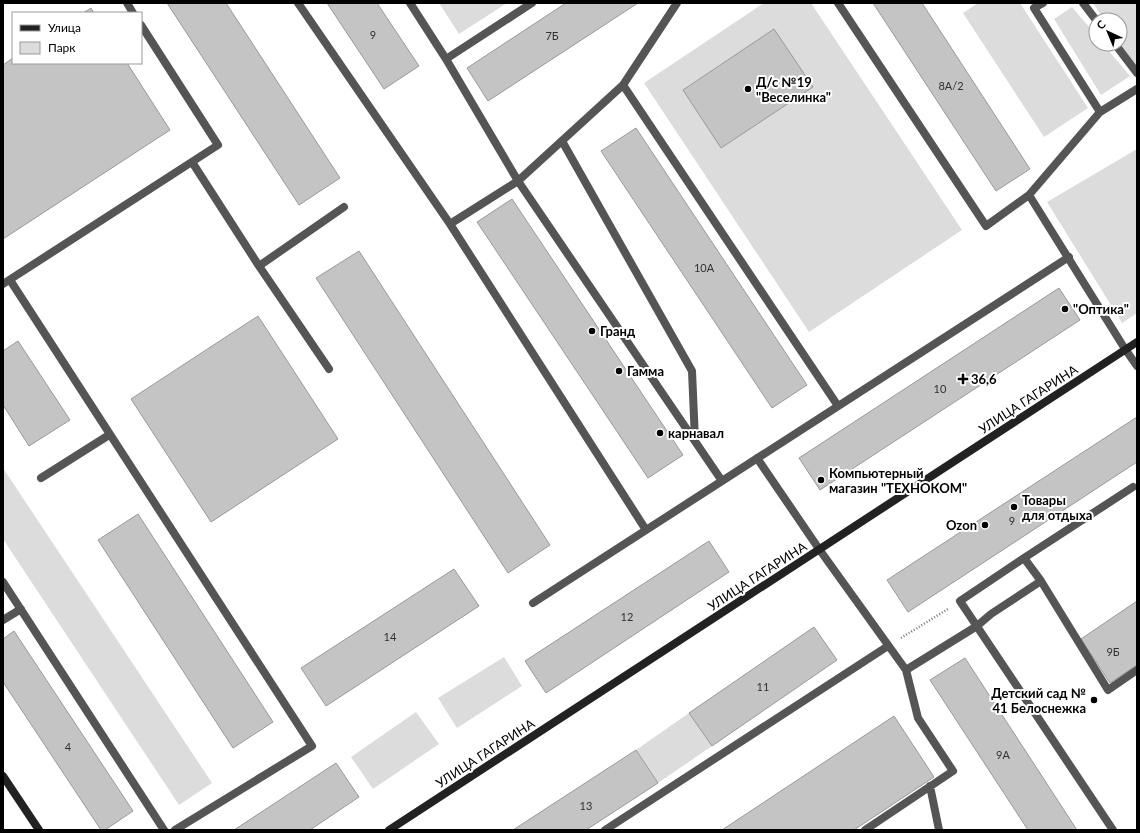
<svg xmlns="http://www.w3.org/2000/svg" width="1140" height="833" font-family="Lato,sans-serif">
<style>
.green{fill:#dcdcdc}
.building{fill:#c4c4c4;stroke:#999}
.lines{fill:none;stroke-linecap:round;stroke-linejoin:round}
.path{stroke:#777;stroke-width:2.5;stroke-dasharray:1 2;stroke-linecap:butt}
.lane{stroke:#555;stroke-width:8}
.secondary{stroke:#222;stroke-width:8}
.poi-dot{fill:#000;stroke:#fff;stroke-width:1.5}
.labels{text-anchor:middle;stroke-width:4;stroke-linejoin:round;paint-order:stroke}
.number-label{font-size:11px;fill:#313131}
.poi-label{font-size:13px;font-weight:bold;fill:#000;stroke:#fff;text-anchor:start}
.street-label{font-size:13px;fill:#000;stroke:#fff}
</style>
<rect width="100%" height="100%" fill="#fff"/>
<path class="green" d="M439 3H507L459 34Z
M764 3H811L962 230 809 332 644 83Z
M978 3H1020L1088 108 1044 137 963 13Z
M1093 3H1137V71L1120 44V20H1104Z
M1072 7 1096 35V44H1103L1130 76 1101 95 1054 19Z
M1137 149V313L1122 323 1047 202Z
M3 468 212 783 179 805 3 539Z
M504 657 522 686 457 728 438 698Z
M416 712 439 744 373 789 351 757Z
M689 713 712 746 658 783 636 750Z"/>
<path class="building" d="M167 3H226L340 178 299 205Z
M327 3H377L419 66 384 89Z
M566 3H638L488 101 467 68Z
M873 3H922L1030 169 996 191Z
M91 8 94 13H83Z
M774 29 813 87 721 148 683 90Z
M13 58V63H127L170 130 3 239V65Z
M636 128 807 385 772 408 601 151Z
M512 199 683 455 648 478 477 222Z
M359 251 550 545 508 573 316 278Z
M1059 288 1080 320 820 490 799 458Z
M258 316 338 439 211 522 131 399Z
M18 341 70 420 29 446 3 405V351Z
M1137 417V462L908 612 887 580Z
M138 514 273 722 233 748 98 540Z
M709 541 729 572 546 693 525 661Z
M454 569 479 606 326 706 301 668Z
M1137 601V665L1110 683 1081 639Z
M814 627 837 660 712 746 689 713Z
M14 631 133 811 105 830H101L3 682V639Z
M965 658 1077 830H1028L930 680Z
M894 716 934 777 854 830H722Z
M636 750 658 783 586 830H513Z
M336 763 359 797 310 830H234Z"/>
<g class="lines">
<path class="path" d="M901 638 948 609"/>
<path class="lane" d="M127 3 133 13
M298 3 450 224 646 530
M410 3 446 59 518 181 722 481
M838 3 986 226 1029 195 1125 349 1137 366
M1043 3 1034 8 1100 112
M1083 3 1096 20
M1115 44 1137 73
M446 59 532 3
M623 85 838 406
M562 141 692 371 695 440
M192 162 259 266 329 369
M1029 195 1100 112 1137 89
M450 224 518 181 623 85 677 3
M259 266 344 207
M10 280 312 746 175 830
M3 284 218 145 141 25
M757 458 819 549 906 670 977 626 991 614 1041 581
M41 478 109 435
M1024 558 1041 581 1108 690 1137 670
M3 582 164 830
M533 603 1069 257
M3 620 21 609
M930 786 939 830
M605 830 888 646
M865 830 953 771 918 718 906 670
M1113 830 960 601 1024 558 1133 487"/>
<path class="secondary" d="M3 776 39 830
M389 830 1137 342"/>
</g>
<g class="poi-dot">
<circle cx="748" cy="89" r="4"/>
<circle cx="1065" cy="309" r="4"/>
<circle cx="592" cy="331" r="4"/>
<circle cx="619" cy="371" r="4"/>
<path d="M961 373h4v4h4v4h-4v4h-4v-4h-4v-4h4z"/>
<circle cx="660" cy="433" r="4"/>
<circle cx="821" cy="480" r="4"/>
<circle cx="1014" cy="507" r="4"/>
<circle cx="985" cy="525" r="4"/>
<circle cx="1094" cy="700" r="4"/>
</g>
<g class="labels">
<g class="number-label">
<text x="373" y="39">9</text>
<text x="552" y="40">7Б</text>
<text x="951" y="90">8А/2</text>
<text x="704" y="272">10А</text>
<text x="940" y="393">10</text>
<text x="1012" y="525">9</text>
<text x="627" y="621">12</text>
<text x="390" y="641">14</text>
<text x="1113" y="656">9Б</text>
<text x="763" y="691">11</text>
<text x="68" y="751">4</text>
<text x="1003" y="759">9А</text>
<text x="586" y="810">13</text>
</g>
<g class="poi-label">
<text x="756" y="87">Д/с №19<tspan x="756" dy="15">"Веселинка"</tspan></text>
<text x="1073" y="314">"Оптика"</text>
<text x="600" y="336">Гранд</text>
<text x="627" y="376">Гамма</text>
<text x="971" y="384">36,6</text>
<text x="668" y="438">карнавал</text>
<text x="829" y="478">Компьютерный<tspan x="829" dy="15">магазин "ТЕХНОКОМ"</tspan></text>
<text x="1022" y="505">Товары<tspan x="1022" dy="15">для отдыха</tspan></text>
<text x="977" y="530" text-anchor="end">Ozon</text>
<text x="1086" y="698" text-anchor="end">Детский сад №<tspan x="1086" dy="15">41 Белоснежка</tspan></text>
</g>
<g class="street-label">
<text transform="translate(1028 399) rotate(-33)" y="5">УЛИЦА ГАГАРИНА</text>
<text transform="translate(757 576) rotate(-33)" y="5">УЛИЦА ГАГАРИНА</text>
<text transform="translate(485 753) rotate(-33)" y="5">УЛИЦА ГАГАРИНА</text>
</g>
</g>
<rect width="1140" height="833" fill="none" stroke="#000000" stroke-width="8"/>
<rect x="12" y="12" width="130" height="52" fill="#ffffff" stroke="#999999"/>
<rect x="20" y="25" width="20" height="6" fill="#222222" stroke="#999999"/>
<text x="48" y="32" font-size="12" fill="#000000">Улица</text>
<rect x="20" y="42" width="20" height="12" fill="#dcdcdc" stroke="#999999"/>
<text x="48" y="52" font-size="12" fill="#000000">Парк</text>
<g transform="translate(1108 32) rotate(316)"><circle r="19" fill="#ffffff" stroke="#999999"/>
<path d="M0-3L7 15L0 10L-7 15Z" fill="#000000"/>
<text y="-6" font-size="11" font-weight="bold" text-anchor="middle" fill="#000000">С</text>
</g>
</svg>
